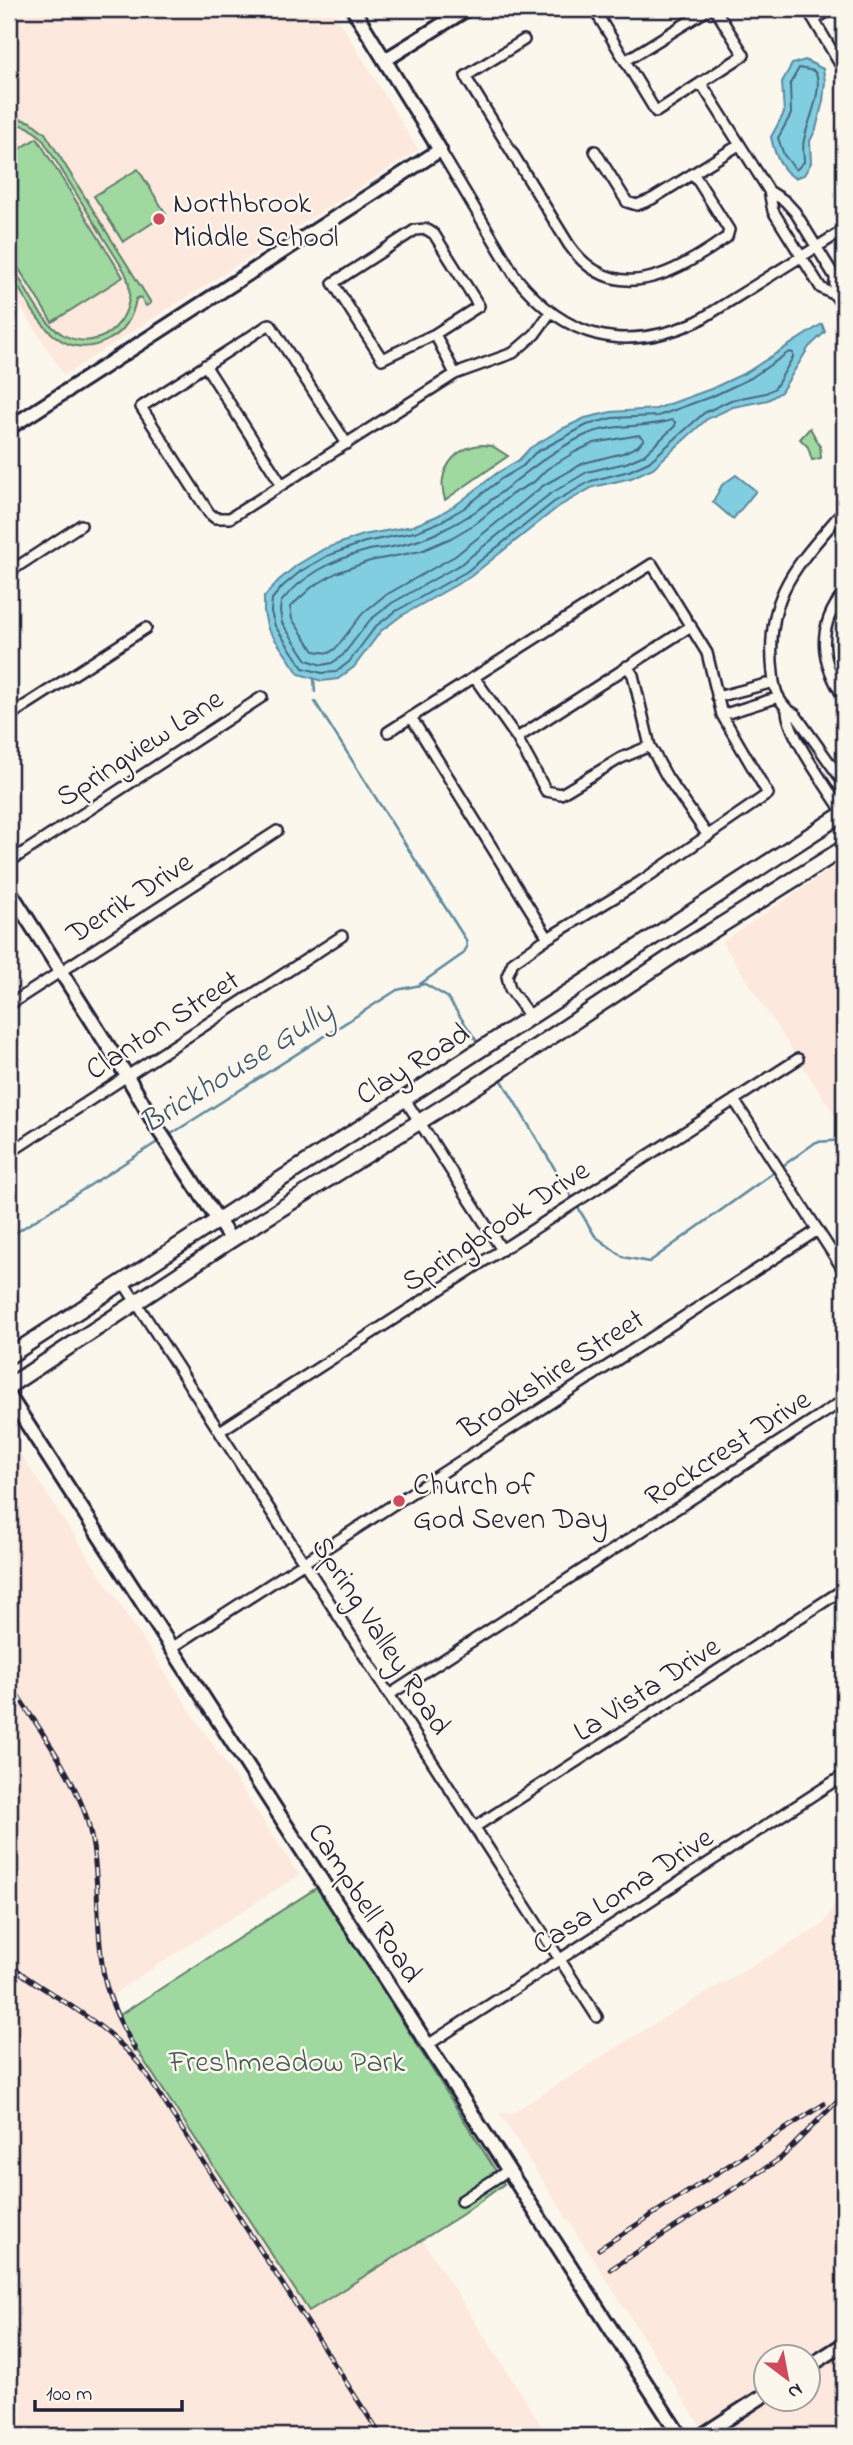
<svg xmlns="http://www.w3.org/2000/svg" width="853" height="2445" font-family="'Indie Flower',sans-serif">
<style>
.built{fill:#fce8dc;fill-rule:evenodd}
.green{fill:#9fd99f;stroke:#607e6d;stroke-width:2}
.water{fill:#82cee1;stroke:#5c899f;stroke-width:2}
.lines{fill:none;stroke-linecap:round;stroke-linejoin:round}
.shore{stroke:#48677d;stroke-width:2}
.stream{stroke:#5c899f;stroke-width:2.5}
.street-casing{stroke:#22223b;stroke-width:14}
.secondary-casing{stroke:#22223b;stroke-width:18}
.primary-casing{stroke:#22223b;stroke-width:19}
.street{stroke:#fbf7ec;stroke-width:9}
.secondary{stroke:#fbf7ec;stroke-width:12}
.primary{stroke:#fbf7ec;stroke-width:14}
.rail-casing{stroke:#22223b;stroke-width:5}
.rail{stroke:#fbf7ec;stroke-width:2.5;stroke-dasharray:8;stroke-linecap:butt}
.poi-dot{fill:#d1495b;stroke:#fbf7ec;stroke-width:2.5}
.labels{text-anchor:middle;stroke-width:5;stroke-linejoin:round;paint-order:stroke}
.poi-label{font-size:30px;fill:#22223b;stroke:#fbf7ec;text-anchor:start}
.street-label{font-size:30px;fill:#22223b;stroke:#fbf7ec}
.park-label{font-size:30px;fill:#485959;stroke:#fbf7ec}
.water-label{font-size:32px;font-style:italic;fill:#3f566d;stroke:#fbf7ec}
</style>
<rect width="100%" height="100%" fill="#fbf7ec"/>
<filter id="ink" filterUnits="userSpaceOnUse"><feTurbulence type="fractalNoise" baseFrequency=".0143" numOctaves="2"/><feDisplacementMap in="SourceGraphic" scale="14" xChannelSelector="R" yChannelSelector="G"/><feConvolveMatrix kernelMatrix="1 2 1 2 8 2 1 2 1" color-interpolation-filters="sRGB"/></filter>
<g filter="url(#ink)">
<path class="built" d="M9 9H332L418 150 64 375 9 288Z
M844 861V1117L834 1114 722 942Z
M9 1437 299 1875 114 1993 118 2016 308 2311 422 2239 548 2436H9Z
M844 1892V2436H707L499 2113 511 2114 667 2016 823 1925 839 1896ZM766 2358H808V2400H766Z"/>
<path class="green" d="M9 116 31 122 45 133 151 303 146 306 140 297 136 299C133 316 125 331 110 339 57 369 30 306 9 271V260C22 281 40 322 62 334 103 358 143 312 125 272L41 137 28 127 9 122Z
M37 138 123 277 52 322 9 253V156Z
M138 169 166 214 123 242 94 196Z
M810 428 820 446 821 458 812 460 808 447 800 439Z
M482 445 492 446 508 456 445 500C436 473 453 447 482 445Z
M318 1887 504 2184 463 2214 309 2311 131 2041 118 2016Z"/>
<path class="water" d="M805 60 823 69 825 81 823 101 816 129 810 141 811 163 804 175 795 178C780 170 774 152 771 137L784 113 782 82 792 64Z
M822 324 825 332 809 347 781 392 768 400 733 407 707 419 653 468 631 478 593 487 558 507 470 577 401 616 381 631 354 667 338 679 322 681 299 674 268 629 264 613V597L278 581 297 565 324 549 363 535 413 526 437 516 460 502 497 473 519 460 530 448 562 429 585 418 611 412 656 409 711 389 747 372Z
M736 475 756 491 733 519 713 502 722 485Z"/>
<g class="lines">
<path class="shore" d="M799 68 814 71C826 85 807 123 804 140 802 147 804 154 804 162L796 170 784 155 778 138 791 114 790 84Z
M789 352 793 353V357L775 388 766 393 731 400 704 413 649 462 629 471 591 481 554 502 466 572 396 611 376 626 349 662 336 672 322 673 303 668 275 626 271 612 272 599 283 586 301 571 327 556 365 542 415 532 440 522 464 508 501 479 523 466 535 453 587 425 612 418 658 416 713 396 751 378Z
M672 420 675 422V426L644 455 626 463 587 472 550 494 461 564 392 603 370 620 343 655 332 663 322 665 307 660 282 623 280 611 281 602C302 576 334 559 366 551 374 548 384 549 392 547 410 544 427 538 443 530 495 506 534 457 588 434 615 423 645 429 672 420Z
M639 435 644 439 638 446 623 453 584 463 544 485 455 556 384 596 363 613 336 648 329 653 314 651 292 619 290 607 312 587 336 573 370 561 421 551 451 538 475 524 512 494 534 482 547 469 575 452 594 443Z"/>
<path class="stream" d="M314 679 315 692
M315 702 466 940 467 947 463 954 420 984
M501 1079 595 1236 623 1257 649 1262 816 1142 844 1140
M168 1136 397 990 425 984 447 997 476 1040
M9 1237 159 1141"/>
<g class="street-casing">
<path id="street" d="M594 9 656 112 744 55 715 9
M807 9 814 20 831 9
M814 20 844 71
M524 40 466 76 468 81 569 245C614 309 677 273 727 237L729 230 693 173
M625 61 709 9
M701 83 769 191 773 211 821 288 835 295 844 308
M440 150 515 276C565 339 624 354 698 321L844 230
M595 151 627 202 637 205 652 199 739 145
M769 191 785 201 795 212 835 277V295
M435 334 479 306 434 234 426 229 415 230 333 283 382 359 435 334 455 374
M205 365 282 485
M347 444 270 324 141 407 209 513 215 518H230L455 374 513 353 535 334 550 313
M844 510C797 565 764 595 773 673 774 690 780 707 795 714L844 783
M9 572 81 525
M844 593C815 628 821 662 844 698
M627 666 633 675 650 746 667 777 708 836
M474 677 517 738 546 791 561 794 621 758 650 746
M717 697 774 682
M787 710C787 734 830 791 844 814
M722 715 779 697
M9 716 146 628
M411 717 548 938
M388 732 652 564 707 653 722 715 768 794 640 882 543 941 513 962 507 976 510 989 531 1018
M517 738 691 626
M9 862 262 697
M9 1005 277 831
M404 1098 502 1250
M734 1100 844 1271
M9 1153 342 936
M123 1282 597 2017
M220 1431 798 1059
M170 1649 818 1230
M389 1695 844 1400
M475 1827 844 1589
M426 2046 844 1775
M461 2201 507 2171"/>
</g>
<g class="secondary-casing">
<path id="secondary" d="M385 60 467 9
M9 428 440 150 353 9
M9 890 127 1076 156 1126 231 1240
M9 1396 680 2436
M808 2367 844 2344
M701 2436 766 2394"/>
</g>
<g class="primary-casing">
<path id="primary" d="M9 1356 844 813
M9 1386 231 1240 486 1080 683 949 844 848"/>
</g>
<use href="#street" class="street"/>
<use href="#secondary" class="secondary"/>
<use href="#primary" class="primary"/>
<g class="rail-casing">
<path id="rail" d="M9 1682C36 1725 70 1768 86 1816 102 1867 94 1924 104 1976 109 2002 122 2026 135 2049
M9 1961C21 1976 41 1986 57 1997 89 2017 117 2037 141 2066L381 2436
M599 2249 824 2104
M611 2269 781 2158 844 2094"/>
</g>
<use href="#rail" class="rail"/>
</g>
</g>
<g class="poi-dot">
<circle cx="159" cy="219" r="7"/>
<circle cx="399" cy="1501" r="7"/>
</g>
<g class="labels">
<g class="poi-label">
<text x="173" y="212">Northbrook<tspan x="173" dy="34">Middle School</tspan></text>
<text x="413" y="1494">Church of<tspan x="413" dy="34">God Seven Day</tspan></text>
</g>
<g class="street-label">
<text transform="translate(139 747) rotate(-33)" y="10">Springview Lane</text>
<text transform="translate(129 897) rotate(-33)" y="10">Derrik Drive</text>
<text transform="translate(162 1024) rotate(-33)" y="10">Clanton Street</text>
<text transform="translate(412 1063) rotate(-32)" y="10">Clay Road</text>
<text transform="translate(495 1225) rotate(-33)" y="10">Springbrook Drive</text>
<text transform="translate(551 1373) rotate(-33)" y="10">Brookshire Street</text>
<text transform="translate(727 1447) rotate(-33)" y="10">Rockcrest Drive</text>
<text transform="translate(382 1635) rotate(57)" y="10">Spring Valley Road</text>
<text transform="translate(646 1688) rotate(-33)" y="10">La Vista Drive</text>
<text transform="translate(622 1890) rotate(-33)" y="10">Casa Loma Drive</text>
<text transform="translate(366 1902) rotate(57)" y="10">Campbell Road</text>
</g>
<g class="park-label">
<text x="287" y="2071">Freshmeadow Park</text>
</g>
<g class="water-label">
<text transform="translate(236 1066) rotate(-32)" y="11">Brickhouse Gully</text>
</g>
</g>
<rect width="853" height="2445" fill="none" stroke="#fbf7ec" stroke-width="35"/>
<rect x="18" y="18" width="818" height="2410" fill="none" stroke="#22223b" stroke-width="2.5" filter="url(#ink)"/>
<g transform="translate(787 2378) rotate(148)"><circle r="33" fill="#fbf7ec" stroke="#a4a2a5" stroke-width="2"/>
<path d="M0-5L12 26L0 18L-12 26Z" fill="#d1495b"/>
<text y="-10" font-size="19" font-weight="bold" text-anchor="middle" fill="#22223b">N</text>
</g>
<path d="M35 2400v10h147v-10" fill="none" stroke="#22223b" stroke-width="3.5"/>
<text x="46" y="2400" font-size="21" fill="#22223b" stroke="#fbf7ec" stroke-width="5" paint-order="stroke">100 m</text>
</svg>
